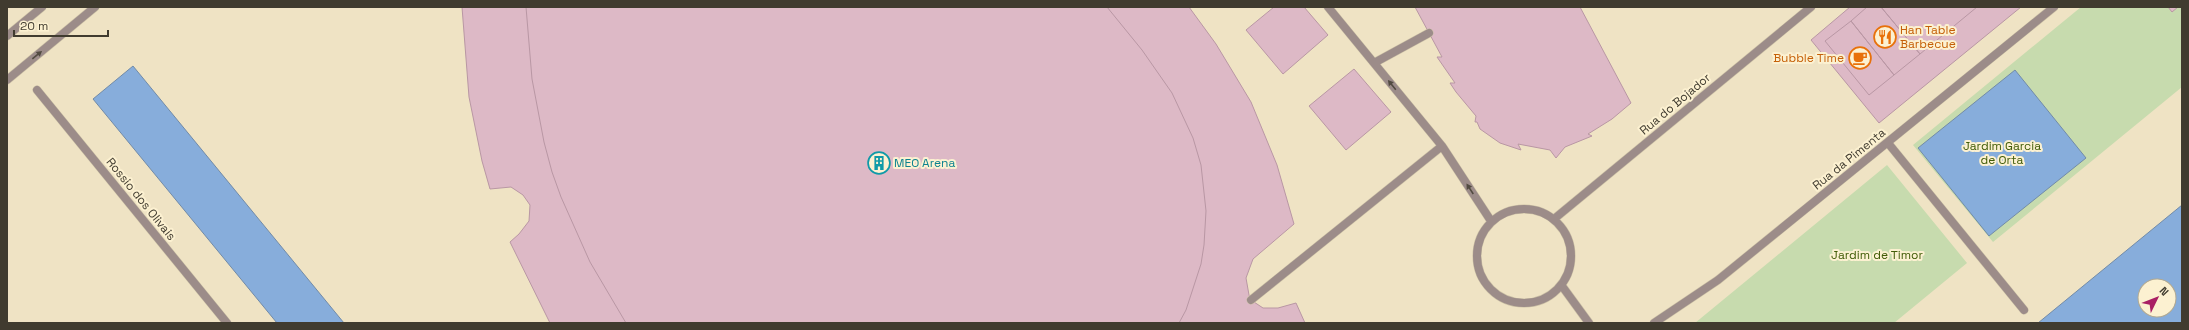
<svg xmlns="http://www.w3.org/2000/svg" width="2189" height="330" font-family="'Space Grotesk',sans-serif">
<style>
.green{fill:#c7dbae}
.water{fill:#87addb;stroke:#728ba7;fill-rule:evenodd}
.building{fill:#ddb9c6;stroke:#b997a4}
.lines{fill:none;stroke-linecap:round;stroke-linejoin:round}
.lane-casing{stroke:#ccc1a6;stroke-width:9}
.street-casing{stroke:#ccc1a6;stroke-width:9}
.lane{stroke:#9c8c89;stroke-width:8}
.street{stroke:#9c8c89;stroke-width:8}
.oneway{fill:#524b41}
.labels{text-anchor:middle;stroke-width:4;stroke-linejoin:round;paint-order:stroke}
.food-label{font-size:12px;fill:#c56008;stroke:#fcf1d1;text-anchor:start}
.street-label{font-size:12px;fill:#403b2f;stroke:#fcf1d1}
.park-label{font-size:12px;fill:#415c08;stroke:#fcf1d1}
.culture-label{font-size:12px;fill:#0d838f;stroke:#fcf1d1;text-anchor:start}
</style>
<rect width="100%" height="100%" fill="#efe3c4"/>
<path class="green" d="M2081 7H2182V87L1993 242 1913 145Z
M1887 165 1967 263 1894 323H1695Z"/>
<path class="water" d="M133 66 344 323H277L93 99Z
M2015 70 2086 158 1989 236 1918 148Z
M2182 205V323H2038ZM2145 286H2169V310H2145Z"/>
<path class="building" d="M462 7H1189L1216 44 1251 102 1277 165 1294 224 1253 259 1246 278 1249 295 1251 300 1263 308H1278L1296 303 1305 323H550L510 242 519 234 529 221 530 205 523 195 511 187 490 189 482 161 469 97Z
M526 7H1107L1142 50 1172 93 1193 138 1201 165 1206 211 1204 245 1201 264 1186 310 1179 323H626L590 262 561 197 552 172 544 142 532 79Z
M1274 7H1304L1328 35 1283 74 1246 30Z
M1415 7H1580L1631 103 1612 119 1588 134 1592 136 1565 147 1556 158 1550 150 1518 144 1521 150 1500 143 1480 129 1477 122H1475L1476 116 1456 92 1450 83H1455L1437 57H1442Z
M1850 7H2021L1879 123 1811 40Z
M1867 7H1881L1920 54 1894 75 1851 21Z
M1881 7H1977L1920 54Z
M2168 7H2178L2172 12Z
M1851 21 1894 75 1869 95 1825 41Z
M1354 69 1391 112 1346 150 1309 106Z"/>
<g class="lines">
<g class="lane-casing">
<path id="lane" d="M1328 7 1442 146 1491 221
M1374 63 1429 33
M1477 256a47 47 0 1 1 94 0a47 47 0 1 1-94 0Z
M1554 219 1811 7
M1251 300 1442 146"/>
</g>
<g class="street-casing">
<path id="street" d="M7 36 42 7
M7 80 95 7
M37 90 227 323
M1888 143 2024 310
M1562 286 1589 323
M1654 323 1718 280 2054 7"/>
</g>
<use href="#lane" class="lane"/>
<use href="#street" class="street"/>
</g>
<defs><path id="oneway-solid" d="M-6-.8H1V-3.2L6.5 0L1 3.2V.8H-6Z"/></defs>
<g class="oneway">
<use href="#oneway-solid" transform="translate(37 55) rotate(-39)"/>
<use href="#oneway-solid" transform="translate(1392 85) rotate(-129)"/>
<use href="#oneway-solid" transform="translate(1470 189) rotate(-123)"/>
</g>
<defs>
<g id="restaurant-ring" transform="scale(1.15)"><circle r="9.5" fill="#fcf1d1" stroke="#e8710a" stroke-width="1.5"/><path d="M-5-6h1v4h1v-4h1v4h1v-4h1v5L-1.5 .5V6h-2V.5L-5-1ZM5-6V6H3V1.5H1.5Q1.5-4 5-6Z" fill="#e8710a"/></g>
<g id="cafe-ring" transform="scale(1.15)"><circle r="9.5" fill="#fcf1d1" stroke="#e8710a" stroke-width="1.5"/><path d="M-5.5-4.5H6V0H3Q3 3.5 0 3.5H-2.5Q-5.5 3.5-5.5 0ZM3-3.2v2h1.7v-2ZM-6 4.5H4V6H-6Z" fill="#e8710a"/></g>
<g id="building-ring" transform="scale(1.15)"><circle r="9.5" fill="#fcf1d1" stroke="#0f9aa8" stroke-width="1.5"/><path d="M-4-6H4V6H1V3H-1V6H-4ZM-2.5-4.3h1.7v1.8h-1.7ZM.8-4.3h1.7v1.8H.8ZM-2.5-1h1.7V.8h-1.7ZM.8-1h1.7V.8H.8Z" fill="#0f9aa8"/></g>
</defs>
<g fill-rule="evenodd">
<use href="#restaurant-ring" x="1885" y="37"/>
<use href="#cafe-ring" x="1860" y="58"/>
<use href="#building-ring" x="879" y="163"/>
</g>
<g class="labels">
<g class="food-label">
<text x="1900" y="34">Han Table<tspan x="1900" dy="14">Barbecue</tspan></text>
<text x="1844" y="62" text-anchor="end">Bubble Time</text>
</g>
<g class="street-label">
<text transform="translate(1675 104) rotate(-40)" y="4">Rua do Bojador</text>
<text transform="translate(1849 159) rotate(-39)" y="4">Rua da Pimenta</text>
<text transform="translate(141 199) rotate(51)" y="4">Rossio dos Olivais</text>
</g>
<g class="park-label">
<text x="2002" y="150">Jardim Garcia<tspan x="2002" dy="14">de Orta</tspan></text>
<text x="1877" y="259">Jardim de Timor</text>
</g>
<g class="culture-label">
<text x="894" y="167">MEO Arena</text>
</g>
</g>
<rect width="2189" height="330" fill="none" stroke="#403b2f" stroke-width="16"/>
<g transform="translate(2157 298) rotate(47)"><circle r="19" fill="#fcf1d1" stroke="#b1a890"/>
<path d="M0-3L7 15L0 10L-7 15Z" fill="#a91f64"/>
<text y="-6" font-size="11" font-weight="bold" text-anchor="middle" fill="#403b2f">N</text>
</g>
<path d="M14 30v6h94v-6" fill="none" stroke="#403b2f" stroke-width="2"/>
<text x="20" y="30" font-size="12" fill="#403b2f" stroke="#fcf1d1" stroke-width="3" paint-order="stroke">20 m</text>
</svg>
